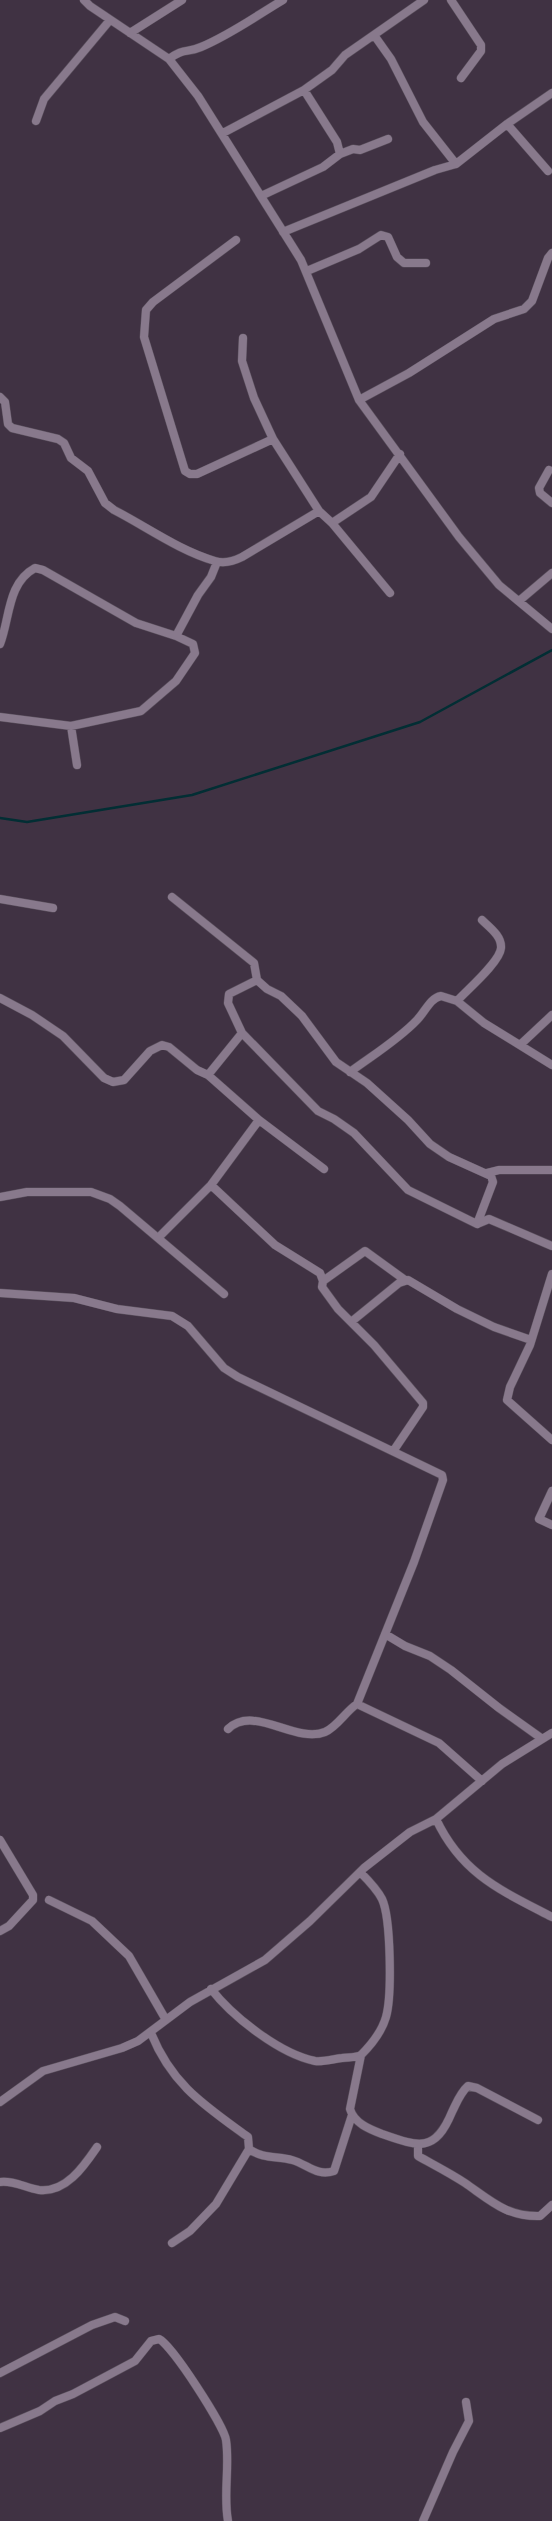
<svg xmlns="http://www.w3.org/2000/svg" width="552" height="2521" font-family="Merriweather,serif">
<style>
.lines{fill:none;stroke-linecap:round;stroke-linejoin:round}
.stream{stroke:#022e34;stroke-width:2.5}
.minor-casing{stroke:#5b515e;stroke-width:9}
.minor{stroke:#88798c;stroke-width:8}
</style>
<rect width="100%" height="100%" fill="#403243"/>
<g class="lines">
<path class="stream" d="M0 818 27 822 192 795 420 722 552 650"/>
<g class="minor-casing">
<path id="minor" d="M84 0 90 6 169 59 198 96 301 260 359 400 459 537 499 585 552 629
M451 0 481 45V51L461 78
M130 33 182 0
M374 35 391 59 423 122 456 164 507 124
M169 59C183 48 187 53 201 47 230 35 256 16 283 0
M304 90 337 142 340 154
M36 121 44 99 110 20
M223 133 304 90 332 70 345 55 424 0
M548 171 507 124 552 93
M261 196 323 167 340 154 353 149 360 150 388 139
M283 232 435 170 456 164
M236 240 153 302 146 310 144 337 185 471 190 474H197L273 439
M307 271 359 249 381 235 388 237 397 257 404 263H426
M243 338 242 361 254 398 273 439 319 511 332 523 390 593
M0 397 5 402 8 424 12 428 58 439 64 443 71 458 88 471 105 503 114 510C147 527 180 551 215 561 225 564 234 561 242 557L319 511
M359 400 409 373 494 319 524 309 532 301 548 258 552 253
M549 470 539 488 540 493 552 503
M332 523 371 497 400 454
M519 601 552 573
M0 644C10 619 7 583 35 568L43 570 136 623 176 636 198 595 211 577 217 562
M0 717 71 726 141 711 176 681 195 653 193 644 176 636
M71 726 77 765
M172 897 254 963 257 980
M0 899 53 908
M0 998 32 1015 63 1036 104 1078 113 1082 124 1080 150 1051 162 1045 169 1047 197 1070 208 1075 259 1120 211 1185 159 1237
M457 1001C467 990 500 962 501 948 502 936 489 927 482 920
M520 1045 552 1015
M350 1072C373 1055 398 1040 417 1020 425 1012 430 998 441 996L457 1001 484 1023 552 1065
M208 1075 242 1033
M259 1120 324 1169
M487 1173 499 1170H552
M211 1185 275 1245 320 1273 323 1281
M0 1197 27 1192H91L110 1199 120 1206 224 1294
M477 1224 493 1182 491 1176 449 1157 430 1144 408 1120 367 1083 336 1062 302 1016 281 996 267 989 257 980 229 994 228 1003 242 1033 318 1111 334 1119 354 1133 408 1190 477 1224 489 1219 552 1246
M552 1274 530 1345 510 1387 507 1400 552 1440
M0 1293 74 1298 117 1309 172 1316 188 1326 224 1368 238 1377 442 1475 443 1480 414 1562 357 1704
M351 1322 399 1283 408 1280 457 1309 494 1327 531 1340
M394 1450 423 1407V1403L374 1345 338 1309 322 1287 323 1281 365 1251 405 1280
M552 1491 539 1519 552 1525
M385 1634 405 1646 430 1656 451 1670 499 1708 541 1738
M228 1729C254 1704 295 1744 325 1732 337 1727 346 1711 357 1704L439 1743 482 1781
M436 1819C462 1874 500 1890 552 1917
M0 1840 33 1895V1900L9 1926 0 1931
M49 1900 92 1921 129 1956 166 2020
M211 1989C233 2017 280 2054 315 2061 324 2062 333 2059 342 2058 349 2057 355 2058 361 2055 371 2045 382 2031 386 2017 392 1996 391 1918 382 1899 377 1889 368 1880 360 1872
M151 2033C172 2085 204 2105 248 2137L249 2149 216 2204 190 2231 172 2243
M361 2055 350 2109C354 2123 369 2129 382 2134 419 2147 435 2153 452 2112 457 2102 460 2093 468 2086L477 2088 538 2120
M0 2102 43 2071 122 2048 138 2041 190 2002 265 1960 310 1921 364 1868 410 1832 436 1819 502 1764 552 1733
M418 2145V2156C434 2165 450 2173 465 2183 491 2201 507 2217 540 2216L552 2205
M249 2149C263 2159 277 2156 292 2160 307 2164 317 2177 334 2171L352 2115
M0 2182C13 2180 26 2188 39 2190 66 2193 84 2166 97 2147
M0 2373 92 2325 115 2317 125 2321
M0 2428 40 2411 55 2401 73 2394 135 2361 151 2341 159 2339C172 2345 224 2426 226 2440 230 2467 223 2494 228 2521
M423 2521 453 2452 469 2421 466 2402"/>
</g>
<use href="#minor" class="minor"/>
</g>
</svg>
